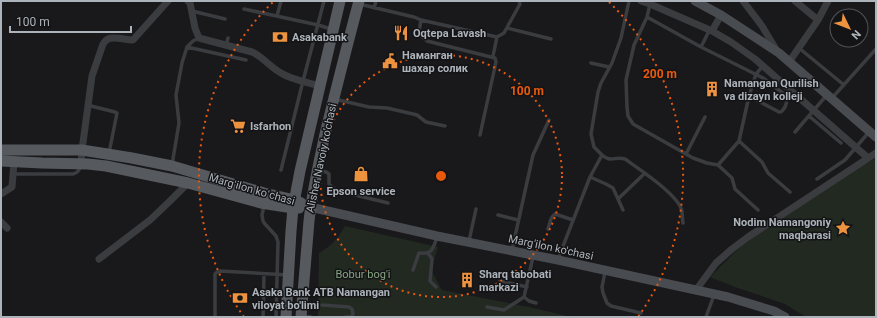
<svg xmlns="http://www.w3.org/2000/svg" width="877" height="318" font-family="Roboto,sans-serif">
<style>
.green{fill:#212921}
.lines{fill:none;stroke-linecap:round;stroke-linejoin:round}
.service{stroke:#3a3c40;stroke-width:3.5}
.minor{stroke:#3a3c40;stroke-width:7}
.secondary{stroke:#484b50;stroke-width:9}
.primary{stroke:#565a5f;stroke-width:11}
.ring{fill:none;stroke:#e8590c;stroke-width:2;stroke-dasharray:2 4}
.labels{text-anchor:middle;stroke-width:3;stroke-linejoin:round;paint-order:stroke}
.poi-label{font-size:11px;font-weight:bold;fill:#acb3ba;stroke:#141416;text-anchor:start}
.street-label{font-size:11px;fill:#acb3ba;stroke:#141416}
.park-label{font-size:11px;fill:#87a483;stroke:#141416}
.centre{fill:#e8590c;stroke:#141416;stroke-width:2}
.ring-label{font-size:12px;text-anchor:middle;font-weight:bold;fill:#e8590c;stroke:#141416;stroke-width:3;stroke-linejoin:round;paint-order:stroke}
</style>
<rect width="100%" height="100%" fill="#19191b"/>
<path class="green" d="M876 158V317H806L785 304 735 287 710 277 741 246 800 205 856 169Z
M345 226 438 247 431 270 442 290 529 307 571 317H318L319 253C332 245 337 240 345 226Z"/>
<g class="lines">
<path class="service" d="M359 4 414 17 421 20 419 32 421 36 427 41 495 58 496 62 480 135
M650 4 647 17 634 45 626 80 627 107 628 116 633 124 693 158 707 163 718 165
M374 8 376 1
M244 9 318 25 331 29
M192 11 225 19
M277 16 281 1
M647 17 701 47 763 78 784 94C789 99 786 108 781 112H779L749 96
M421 20 497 37 493 56
M507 28 551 39
M497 37 504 33 520 4 519 1
M226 45 228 38
M187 47 246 60
M701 47 708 33 711 31
M799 48 844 85
M591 63 609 67
M763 66 756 74 749 96 739 141 762 162 768 173 790 192
M832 98 876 49
M334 99 369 107 387 108 413 114 417 115 426 122 445 126
M87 105 115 112 117 113 109 153
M809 116 841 143
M795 132 826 96
M739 141 718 165 732 178 735 189 758 210
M686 154 705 117
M602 155 594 147 591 134 598 92 601 83 612 63 621 38 629 1
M172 165 179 123 176 95 182 63 187 47 193 41 199 38
M281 170 303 81 324 1
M318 170 326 172 329 174V184L333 188 339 191 388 203
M13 174H73C78 173 79 170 81 165
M590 177 606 184 613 188 623 210
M817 179 845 160 869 132
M618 199 645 173
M264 206 262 215 263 221 265 224 276 236 278 242 276 317
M498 215 518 220
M548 229C550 223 550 217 555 214L573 220
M469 241 476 209
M512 250 533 155 549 120
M428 253 432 259 430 281 436 287
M558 259 590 177 602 155C611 163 614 156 625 159 639 169 674 192 681 208 683 212 682 219 683 223
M413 270 419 253C422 253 426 254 429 252 434 250 435 242 437 237
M605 272 602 287 603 293 607 303 611 306 641 313
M500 281 527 287
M524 297 529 301 536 303
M322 305 349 307 352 309 353 314 351 317H345
M487 307 504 310 524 297 533 257
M302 316 311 317
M215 317V274L217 272 220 271 288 275
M263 317 264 274
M706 317 714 295"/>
<path class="minor" d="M188 1 190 3 195 28 199 38 252 52C263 57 270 67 281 73 292 80 307 82 320 86
M641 1 650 4 712 31 731 42 755 59 868 158
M743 1 762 26 777 51
M795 1 818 20
M712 31 721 15
M789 62 818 20 828 1
M81 164 82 150 92 76 103 44C104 42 106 40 108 39 113 36 126 40 133 40L168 1
M1 194 12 187 14 162
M1 222 7 228
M99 259 150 220 169 202 188 183
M696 290 716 263 732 249 748 237 876 153"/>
<path class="secondary" d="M695 1 721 15 779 53 876 137
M310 207 437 236 558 260 728 297 774 311 785 317"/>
<path class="primary" d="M1 150H82L132 158 172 166 264 193 295 200 301 203
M1 161 42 163 88 164 106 166 188 183 261 203 293 208H299
M286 317 291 231 293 208 300 171 340 1
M301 317 309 221C312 192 319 163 325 134 336 90 347 45 359 1"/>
</g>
<g class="ring">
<circle cx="441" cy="176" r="121"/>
<path d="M244 317A242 242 0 0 1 273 2M609 2A242 242 0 0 1 638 317"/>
</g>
<defs>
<g id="restaurant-bare" transform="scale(1.2)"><path d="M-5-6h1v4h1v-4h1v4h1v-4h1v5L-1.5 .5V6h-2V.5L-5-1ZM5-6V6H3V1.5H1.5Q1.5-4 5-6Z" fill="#ed923f" stroke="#141416" stroke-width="2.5" paint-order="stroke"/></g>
<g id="bank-bare" transform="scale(1.2)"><path d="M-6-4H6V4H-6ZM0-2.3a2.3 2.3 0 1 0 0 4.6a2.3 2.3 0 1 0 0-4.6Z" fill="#ed923f" stroke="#141416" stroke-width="2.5" paint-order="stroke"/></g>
<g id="civic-bare" transform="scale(1.2)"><path d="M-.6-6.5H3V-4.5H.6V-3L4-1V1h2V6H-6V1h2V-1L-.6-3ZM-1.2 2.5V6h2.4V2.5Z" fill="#ed923f" stroke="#141416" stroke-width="2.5" paint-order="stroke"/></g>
<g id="building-bare" transform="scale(1.2)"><path d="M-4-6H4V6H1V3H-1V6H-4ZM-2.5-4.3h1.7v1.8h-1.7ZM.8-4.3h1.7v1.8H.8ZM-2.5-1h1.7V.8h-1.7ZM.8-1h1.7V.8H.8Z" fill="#ed923f" stroke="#141416" stroke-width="2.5" paint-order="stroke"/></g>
<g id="supermarket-bare" transform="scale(1.2)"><path d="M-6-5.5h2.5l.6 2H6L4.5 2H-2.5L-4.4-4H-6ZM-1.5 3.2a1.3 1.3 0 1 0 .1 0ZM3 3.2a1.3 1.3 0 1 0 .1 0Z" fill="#ed923f" stroke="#141416" stroke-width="2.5" paint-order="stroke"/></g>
<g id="shop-bare" transform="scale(1.2)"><path d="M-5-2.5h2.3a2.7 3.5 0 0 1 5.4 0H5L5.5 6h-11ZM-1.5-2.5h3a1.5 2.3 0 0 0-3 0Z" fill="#ed923f" stroke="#141416" stroke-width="2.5" paint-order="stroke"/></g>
<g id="sight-bare" transform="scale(1.2)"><path d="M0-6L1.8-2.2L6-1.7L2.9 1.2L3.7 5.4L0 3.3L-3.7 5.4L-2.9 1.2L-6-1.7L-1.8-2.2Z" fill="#ed923f" stroke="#141416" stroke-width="2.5" paint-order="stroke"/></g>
</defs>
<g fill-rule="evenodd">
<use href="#restaurant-bare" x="401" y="33"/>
<use href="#bank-bare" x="280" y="37"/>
<use href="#civic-bare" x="390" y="61"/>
<use href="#building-bare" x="712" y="89"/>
<use href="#supermarket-bare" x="238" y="126"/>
<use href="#shop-bare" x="361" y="174"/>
<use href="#sight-bare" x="843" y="228"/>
<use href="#building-bare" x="467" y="280"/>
<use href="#bank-bare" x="240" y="298"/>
</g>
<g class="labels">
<g class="poi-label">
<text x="413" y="37">Oqtepa Lavash</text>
<text x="292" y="41">Asakabank</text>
<text x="402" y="59">Наманган<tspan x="402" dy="13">шахар солик</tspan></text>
<text x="724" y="87">Namangan Qurilish<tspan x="724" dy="13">va dizayn kolleji</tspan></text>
<text x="250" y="130">Isfarhon</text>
<text x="361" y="195" text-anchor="middle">Epson service</text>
<text x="831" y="226" text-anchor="end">Nodim Namangoniy<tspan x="831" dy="13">maqbarasi</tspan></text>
<text x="479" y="278">Sharq tabobati<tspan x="479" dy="13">markazi</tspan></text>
<text x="252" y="296">Asaka Bank ATB Namangan<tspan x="252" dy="13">viloyat bo'limi</tspan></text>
</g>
<g class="street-label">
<text transform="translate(321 158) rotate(-78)" y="4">Alisher Navoiy ko'chasi</text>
<text transform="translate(252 189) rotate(16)" y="4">Margʻilon koʻchasi</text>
<text transform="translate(551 247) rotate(12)" y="4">Marg'ilon ko'chasi</text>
</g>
<g class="park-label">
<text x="363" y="278">Bobur bog'i</text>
</g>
</g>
<circle cx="441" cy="176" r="6" class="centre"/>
<g class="ring-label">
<text x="660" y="78">200 m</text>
<text x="527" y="95">100 m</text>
</g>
<rect width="877" height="318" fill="none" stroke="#acb3ba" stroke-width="4"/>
<g transform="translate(849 28) rotate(133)"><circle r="19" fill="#141416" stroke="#515458"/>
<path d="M0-3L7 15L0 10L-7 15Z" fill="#ed923f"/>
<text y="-6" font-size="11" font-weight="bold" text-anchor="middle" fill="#acb3ba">N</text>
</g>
<path d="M10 26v6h121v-6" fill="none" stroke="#acb3ba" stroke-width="2"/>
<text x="16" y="26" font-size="12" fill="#acb3ba" stroke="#141416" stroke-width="3" paint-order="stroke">100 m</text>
</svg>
